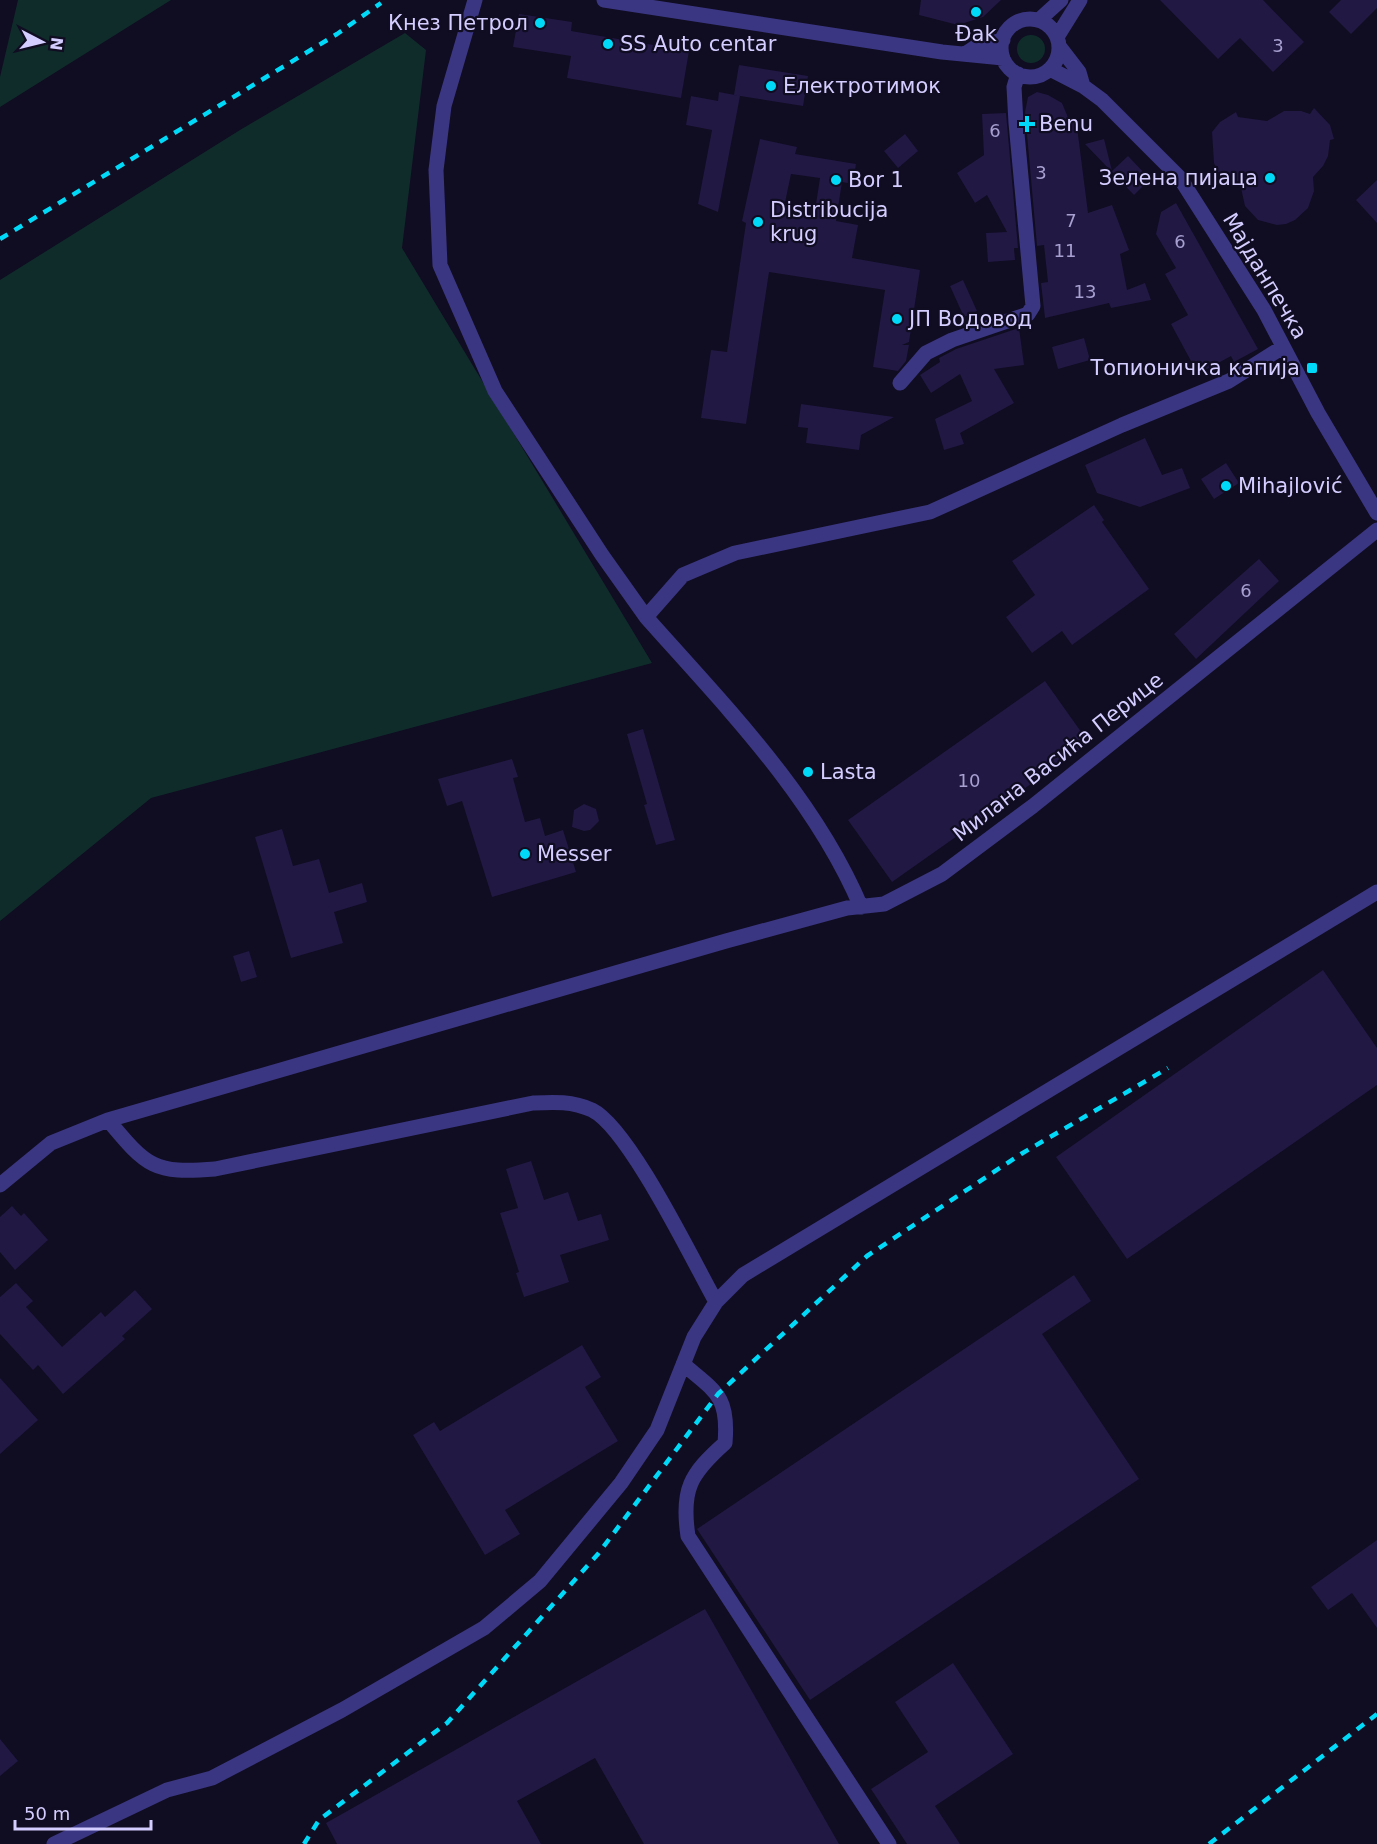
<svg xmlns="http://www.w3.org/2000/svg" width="1377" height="1844" font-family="'DejaVu Sans',sans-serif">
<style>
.green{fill:#0f2c2b}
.building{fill:#211843;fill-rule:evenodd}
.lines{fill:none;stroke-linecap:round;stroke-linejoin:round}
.minor{stroke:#3a3682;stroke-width:15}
.rail{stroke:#00daf8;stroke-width:4.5;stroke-dasharray:9 8;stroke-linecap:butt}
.poi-dot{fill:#00daf8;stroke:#100c21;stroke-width:2}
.labels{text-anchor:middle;stroke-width:4.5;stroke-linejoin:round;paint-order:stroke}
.number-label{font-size:18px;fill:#a7a0d0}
.poi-label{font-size:21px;fill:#d4cdff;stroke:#100c21;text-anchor:start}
.street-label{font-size:21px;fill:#d4cdff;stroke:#100c21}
</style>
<rect width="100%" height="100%" fill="#100c21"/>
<path class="green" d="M18 0H171L0 107V77Z
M405 33 426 50 402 248 652 663 151 798 0 921V280L240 130Z
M1017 49a14 14 0 1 1 28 0a14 14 0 1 1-28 0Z"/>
<path class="building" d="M921 0H1001L983 17 958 25 919 15Z
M1160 0H1263L1304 42 1273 72 1240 38 1218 59Z
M1341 0H1377V8L1351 34 1329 12Z
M519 14 572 22 571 31 689 51 681 98 567 78 571 56 513 47Z
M739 65 808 76 803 106 734 95Z
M719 92 740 96 718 212 698 204 712 130 686 125 691 96 718 101Z
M1037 92 1048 95 1062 103 1069 120 1076 119 1088 213 1112 205 1129 250 1120 254 1127 290 1145 283 1151 300 1111 308 1109 303 1045 318 1041 283 1048 282 1044 245 1037 246 1025 112 1028 97Z
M1314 108 1330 125 1334 139 1330 140 1328 156 1323 166 1313 177 1314 191 1308 208 1295 220 1286 224 1277 225 1258 220 1245 206 1241 188 1224 179 1218 172 1214 163 1212 132 1220 122 1236 112 1238 117 1267 121 1284 111H1301L1310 114Z
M1006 113 1018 248H1014L1015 260 988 262 986 233 1007 232 987 195 975 203 957 173 984 155 982 114Z
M905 134 918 151 898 168 884 151Z
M760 139 797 147 795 154 856 164 853 184 842 182 836 221 858 225 852 258 920 270 909 342 902 345H909L906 361 898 371 873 367 885 290 769 272 746 424 701 418 711 350 727 352 746 223 742 221ZM791 174 820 178 814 217 783 212Z
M1104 139 1112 171 1128 156 1150 179 1134 195 1085 144Z
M1377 180V223L1356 200Z
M1176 203 1258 349 1234 362 1231 356 1198 374 1171 324 1188 315 1165 274 1176 268 1156 234 1161 212Z
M963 280 977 311 964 317 950 286Z
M1019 328 1024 365 994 369 1014 403 960 433 964 444 944 450 935 419 972 401 960 374 931 393 920 375 940 362 939 358 956 349Z
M1084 338 1090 360 1058 369 1052 347Z
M801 404 894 417 861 435 859 450 806 443 808 428 798 427Z
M1145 438 1162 475 1182 468 1190 488 1140 507 1097 493 1085 465Z
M1226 463 1239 483 1214 499 1201 479Z
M1094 505 1104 520 1102 522 1149 589 1072 645 1062 631 1032 653 1006 617 1035 595 1012 561Z
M1259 559 1279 581 1196 659 1174 634Z
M1045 681 1089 743 892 882 848 820Z
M643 729 675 840 656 845 644 805 647 804 627 734Z
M512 759 518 777 513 778 525 822 540 818 545 836 563 830 576 872 492 897 462 801 447 806 438 779Z
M584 804 596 809 599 821 590 830 584 831 572 827 574 810Z
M282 829 293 866 319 859 329 893 362 883 367 902 334 912 343 943 291 958 255 837Z
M249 951 257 977 241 982 233 956Z
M1323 970 1377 1048V1085L1127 1259 1056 1157Z
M531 1161 544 1200 568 1192 578 1221 601 1214 609 1240 560 1255 569 1282 524 1297 516 1273 519 1272 500 1213 518 1208 506 1169Z
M12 1206 21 1216 24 1213 48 1240 15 1270 0 1252V1217Z
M1074 1275 1091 1301 1042 1334 1139 1479 810 1700 697 1529Z
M16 1283 33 1301 26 1307 62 1347 101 1312 105 1317 135 1290 152 1309 122 1336 125 1339 63 1394 38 1365 33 1370 0 1334V1297Z
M582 1345 601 1377 585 1387 618 1441 505 1510 520 1534 485 1555 413 1435 434 1422 440 1431Z
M0 1378 38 1420 0 1454Z
M1377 1540V1628L1352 1593 1328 1610 1311 1587Z
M705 1609 839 1844H644L595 1758 517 1801 541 1844H337L326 1823Z
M953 1663 1013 1754 935 1806 960 1844H907L871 1789 928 1752 895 1702Z
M0 1739 18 1761 0 1776Z"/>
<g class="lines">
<path class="minor" d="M475 0 444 106 436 170 440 265 495 391 602 555 646 617
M604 0 942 52 1003 58
M1001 48a29 29 0 1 1 58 0a29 29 0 1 1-58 0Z
M1039 20 1061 0
M1057 37 1080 0
M1059 46 1079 72 1083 86
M965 54 977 46 1003 40
M1050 69 1083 86 1102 100 1180 178 1264 310 1318 413 1377 513
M900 383 926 353 952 340 1028 314 1033 306 1016 123 1014 87 1018 74
M861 907C814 796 725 706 646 617L683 575 735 553 930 512 1122 425 1229 381 1283 347
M108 1120C147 1167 154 1174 215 1169L533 1103C554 1102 572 1101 592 1110 629 1128 693 1261 716 1302
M0 1185 51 1143 108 1120 726 941 847 908 884 904 942 874 1033 806 1377 530
M683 1364C716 1392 729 1396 725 1443 690 1474 681 1490 688 1536L889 1844
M54 1844 167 1790 212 1778 342 1710 484 1628 540 1581 621 1483 657 1430 694 1337 716 1302 743 1275 1377 892"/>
<path class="rail" d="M0 239 337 34 381 3
M304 1844 319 1820 447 1723 598 1554 718 1394 867 1256 1021 1154 1168 1068
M1209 1844 1377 1714"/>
</g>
<g class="poi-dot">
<circle cx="976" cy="12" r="6"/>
<circle cx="540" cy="23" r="6"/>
<circle cx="608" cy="44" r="6"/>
<circle cx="771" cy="86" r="6"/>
<path d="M1024 115h6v6h6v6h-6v6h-6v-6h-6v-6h6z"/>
<circle cx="1270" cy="178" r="6"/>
<circle cx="836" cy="180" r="6"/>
<circle cx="758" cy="222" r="6"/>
<circle cx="897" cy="319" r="6"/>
<rect x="1306" y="362" width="12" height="12" rx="3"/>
<circle cx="1226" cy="486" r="6"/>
<circle cx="808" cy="772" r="6"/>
<circle cx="525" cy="854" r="6"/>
</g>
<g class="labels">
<g class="number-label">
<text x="1278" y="52">3</text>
<text x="995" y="137">6</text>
<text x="1041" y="179">3</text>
<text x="1071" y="227">7</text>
<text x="1180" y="248">6</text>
<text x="1065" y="257">11</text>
<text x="1085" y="298">13</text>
<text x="1246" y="597">6</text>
<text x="969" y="787">10</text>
</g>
<g class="poi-label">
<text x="528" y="30" text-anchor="end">Кнез Петрол</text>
<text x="976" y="41" text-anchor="middle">Đak</text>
<text x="620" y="51">SS Auto centar</text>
<text x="783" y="93">Електротимок</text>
<text x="1039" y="131">Benu</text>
<text x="1258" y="185" text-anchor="end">Зелена пијаца</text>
<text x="848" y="187">Bor 1</text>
<text x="770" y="217">Distribucija<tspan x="770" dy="24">krug</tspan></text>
<text x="909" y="326">ЈП Водовод</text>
<text x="1300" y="375" text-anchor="end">Топионичка капија</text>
<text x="1238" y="493">Mihajlović</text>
<text x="820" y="779">Lasta</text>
<text x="537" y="861">Messer</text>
</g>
<g class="street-label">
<text transform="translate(1265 276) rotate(59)" y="7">Мајданпечка</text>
<text transform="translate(1058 757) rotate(-38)" y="7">Милана Васића Перице</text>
</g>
</g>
<g transform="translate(42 42) rotate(97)" stroke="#100c21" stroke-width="4.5" paint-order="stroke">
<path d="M0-4.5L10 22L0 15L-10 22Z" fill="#d4cdff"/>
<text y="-9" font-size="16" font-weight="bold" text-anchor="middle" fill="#d4cdff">N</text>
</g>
<path d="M15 1820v9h136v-9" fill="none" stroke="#d4cdff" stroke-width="3"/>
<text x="24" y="1820" font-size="18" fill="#d4cdff" stroke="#100c21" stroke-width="4.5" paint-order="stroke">50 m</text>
</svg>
